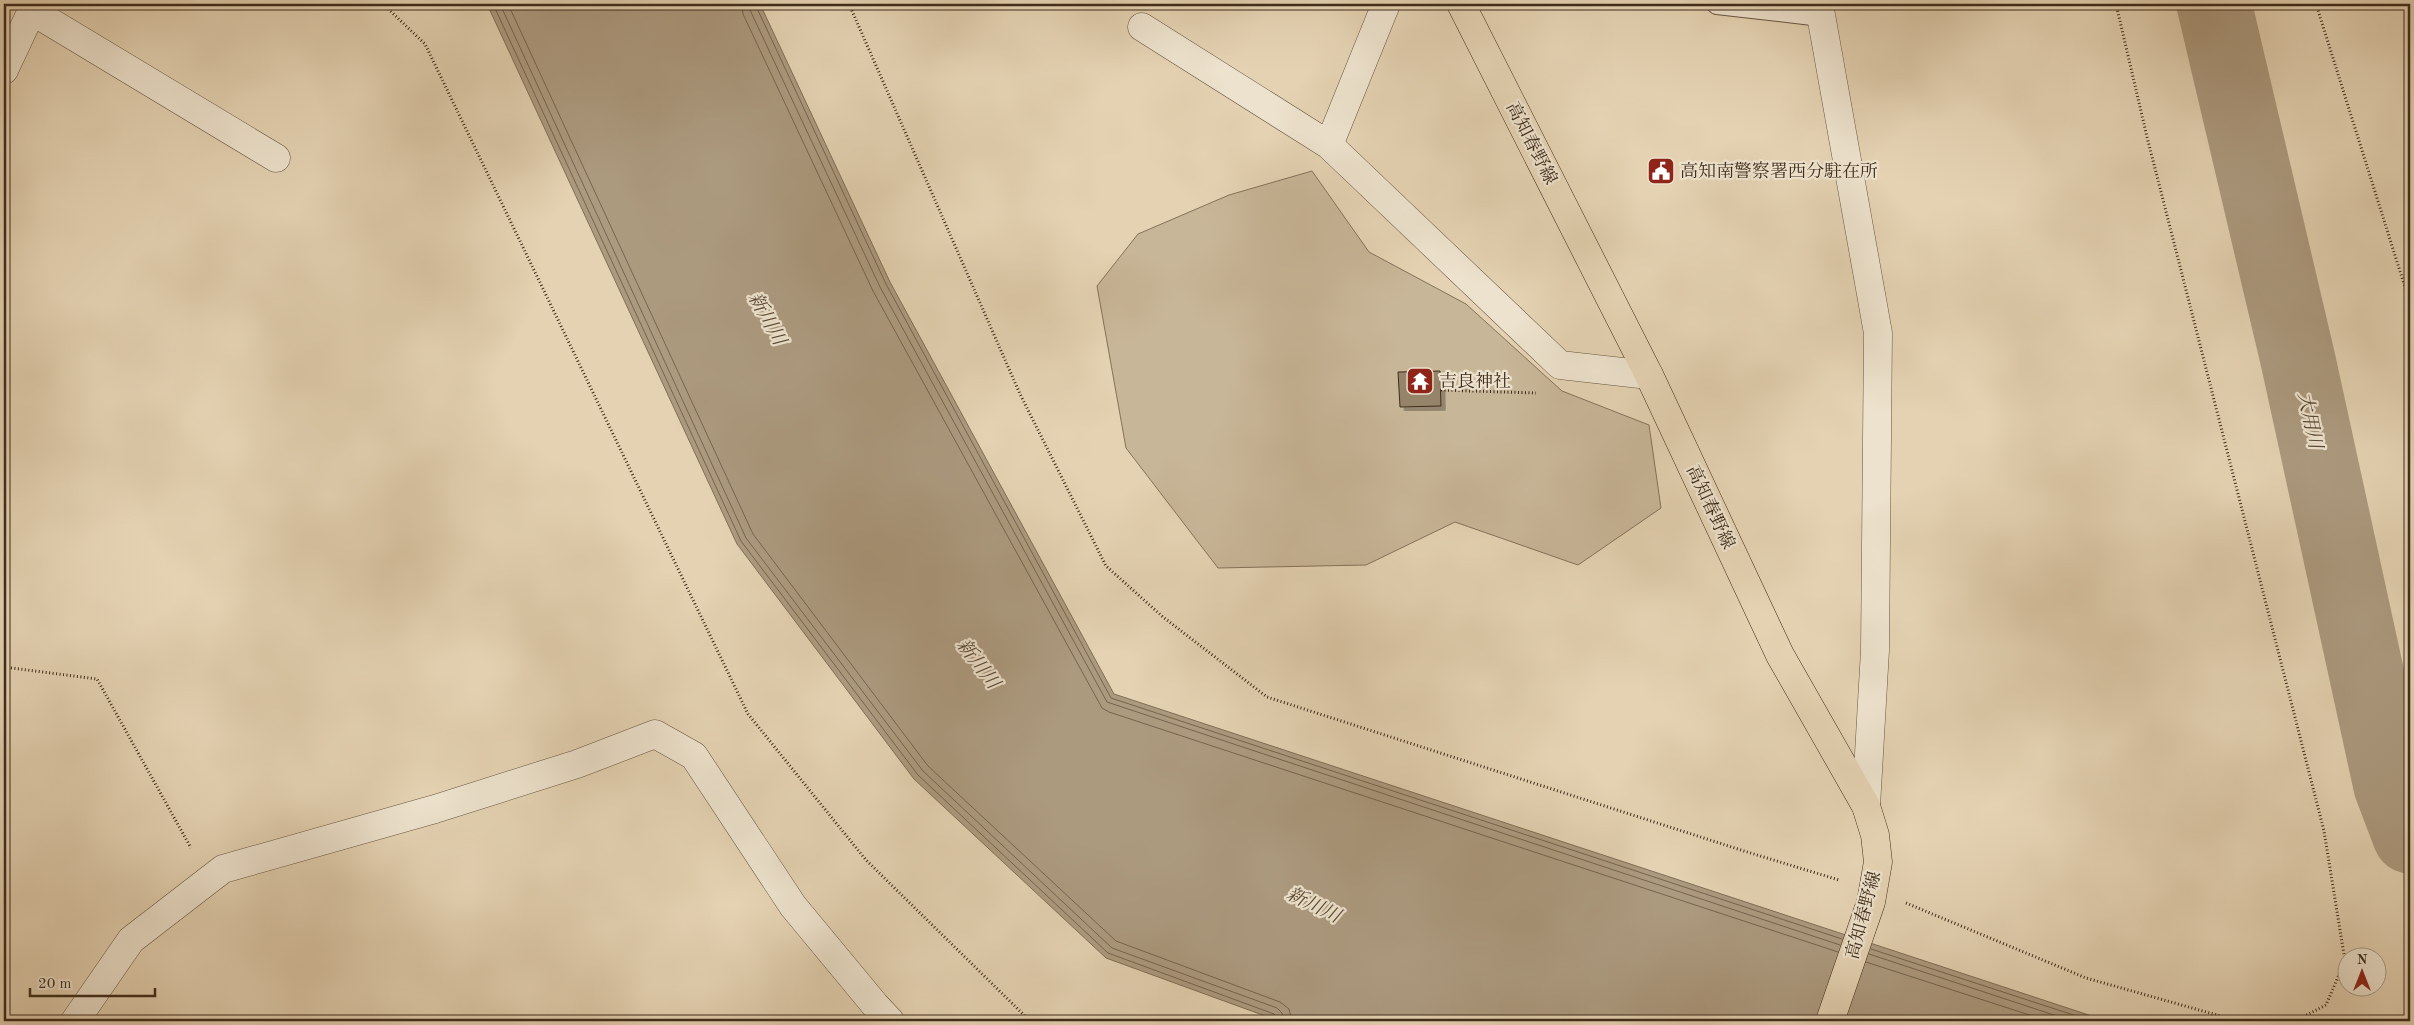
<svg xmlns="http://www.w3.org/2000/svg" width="2414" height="1025" font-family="'Old Standard TT','Noto Serif JP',serif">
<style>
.green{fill:#c8b698;stroke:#84725a}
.water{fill:#ac9a7f;stroke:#806e57}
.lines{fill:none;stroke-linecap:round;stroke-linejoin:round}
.shore{stroke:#76644e;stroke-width:1}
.river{stroke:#ac9a7f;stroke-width:75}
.building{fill:#95836a;stroke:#3f2d1c;filter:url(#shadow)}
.service-casing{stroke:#685642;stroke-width:22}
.minor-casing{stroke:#685642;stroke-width:29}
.primary-casing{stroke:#3f2d1c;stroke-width:29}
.path{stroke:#3f2d1c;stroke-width:3;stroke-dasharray:1 2.5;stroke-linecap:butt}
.service{stroke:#ede2cd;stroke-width:20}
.minor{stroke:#ede2cd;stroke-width:28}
.primary{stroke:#e4d2b2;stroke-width:28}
.labels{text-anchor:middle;stroke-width:4.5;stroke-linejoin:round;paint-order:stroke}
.street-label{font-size:18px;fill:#3f2d1c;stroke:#ede2cd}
.poi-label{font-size:18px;fill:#3f2d1c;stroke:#ede2cd;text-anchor:start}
.water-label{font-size:19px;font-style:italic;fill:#5a4835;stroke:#ede2cd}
</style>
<defs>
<filter id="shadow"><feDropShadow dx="4.5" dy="4.5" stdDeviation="0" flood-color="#0004"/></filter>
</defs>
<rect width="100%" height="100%" fill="#e4d2b2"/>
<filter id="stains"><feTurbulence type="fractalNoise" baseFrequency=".004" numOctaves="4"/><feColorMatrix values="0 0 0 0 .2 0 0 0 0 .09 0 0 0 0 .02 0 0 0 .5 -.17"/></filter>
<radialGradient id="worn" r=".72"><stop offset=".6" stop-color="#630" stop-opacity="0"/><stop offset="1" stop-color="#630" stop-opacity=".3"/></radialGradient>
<path class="green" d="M1312 171 1369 252 1466 304 1562 391 1649 425 1661 508 1578 565 1455 522 1366 565 1218 568 1126 448 1097 286 1138 234 1229 195Z"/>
<path class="water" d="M487 4H760L890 282 1114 694 2107 1021H1279L1106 958 914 779 737 544Z"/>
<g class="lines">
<path class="shore" d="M493 4 741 541 918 775 1108 953 1274 1014 1278 1021
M500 4 746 538 923 771 1112 948 1277 1008 1282 1013 1284 1021
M508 4 753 534 928 766 1116 941 1280 1002 1289 1009 1292 1021
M742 4 743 14 873 291 1102 708 1109 712 1838 952
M749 4 750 10 880 287 1107 702 1840 945
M755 4 886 284 1111 698 1842 939
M1871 949 2092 1021
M1869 954 2072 1021
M1866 962 2048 1021"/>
<path class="river" d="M2214 4 2298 360 2391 786 2410 836"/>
</g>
<path class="building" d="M1440 371 1441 406 1400 407 1398 372Z"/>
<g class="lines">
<g class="service-casing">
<path id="service" d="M1717 4 1821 16"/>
</g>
<g class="minor-casing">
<path id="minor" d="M1386 4 1329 145 1560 365 1649 375
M1819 4 1878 333 1875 650 1866 806
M32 11 276 158
M1142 27 1329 145
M4 70 35 4
M75 1021 131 940 223 869 435 809 577 764 655 734 694 756 793 906 875 1005 890 1021"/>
</g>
<g class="primary-casing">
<path id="primary" d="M1461 4 1649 375 1780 655 1866 806 1875 835 1878 862 1871 902 1830 1021"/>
</g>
<path class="path" d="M383 4 425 44 748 714 866 860 1026 1017 1038 1021
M849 4 1020 394 1106 566 1163 617 1267 697 1744 851 1839 880
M2116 4 2147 137 2324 831 2345 961 2326 1005 2295 1021
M2316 4 2410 303
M1441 390 1536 393
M4 667 97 679 191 848
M1906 903 2086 978 2238 1021"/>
<use href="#service" class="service"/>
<use href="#minor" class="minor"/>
<use href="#primary" class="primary"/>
</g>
<defs>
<g id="civic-square" transform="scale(1.4375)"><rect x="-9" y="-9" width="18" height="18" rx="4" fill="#8f2418" stroke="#ede2cd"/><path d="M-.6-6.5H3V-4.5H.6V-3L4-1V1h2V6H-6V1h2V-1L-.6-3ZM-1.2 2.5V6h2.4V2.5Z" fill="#fff"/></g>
<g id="temple-square" transform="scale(1.4375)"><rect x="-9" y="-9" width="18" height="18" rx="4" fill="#8f2418" stroke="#ede2cd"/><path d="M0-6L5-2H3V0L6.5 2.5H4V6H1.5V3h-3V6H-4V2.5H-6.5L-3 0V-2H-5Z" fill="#fff"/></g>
</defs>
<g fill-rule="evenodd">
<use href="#civic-square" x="1661" y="171"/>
<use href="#temple-square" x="1420" y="381"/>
</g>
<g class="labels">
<g class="street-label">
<text transform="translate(1532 143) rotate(63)" y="6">高知春野線</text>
<text transform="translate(1711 507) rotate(65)" y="6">高知春野線</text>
<text transform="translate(1863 915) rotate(-75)" y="6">高知春野線</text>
</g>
<g class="poi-label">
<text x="1680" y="177">高知南警察署西分駐在所</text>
<text x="1439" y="387">吉良神社</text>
</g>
<g class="water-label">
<text transform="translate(768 318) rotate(61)" y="7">新川川</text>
<text transform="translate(2311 420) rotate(78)" y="7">大用川</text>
<text transform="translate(979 663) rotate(53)" y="7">新川川</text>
<text transform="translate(1314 904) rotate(26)" y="7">新川川</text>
</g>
</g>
<rect width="2414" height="1025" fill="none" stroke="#e4d2b2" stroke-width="20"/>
<rect x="5" y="5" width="2404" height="1015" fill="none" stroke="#3f2d1c" stroke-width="2.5"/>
<rect x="10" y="10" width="2394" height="1005" fill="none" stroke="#3f2d1c"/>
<g transform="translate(2362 972)"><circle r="24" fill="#ede2cd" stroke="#a79a86"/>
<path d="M0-4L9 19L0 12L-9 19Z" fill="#8f2418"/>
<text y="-8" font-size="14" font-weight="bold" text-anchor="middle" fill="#3f2d1c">N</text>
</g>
<path d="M30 988v8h125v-8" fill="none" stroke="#3f2d1c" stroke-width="2.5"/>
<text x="38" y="988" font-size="15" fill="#3f2d1c" stroke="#ede2cd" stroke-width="4" paint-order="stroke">20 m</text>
<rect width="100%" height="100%" filter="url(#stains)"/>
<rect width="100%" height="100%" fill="url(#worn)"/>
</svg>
